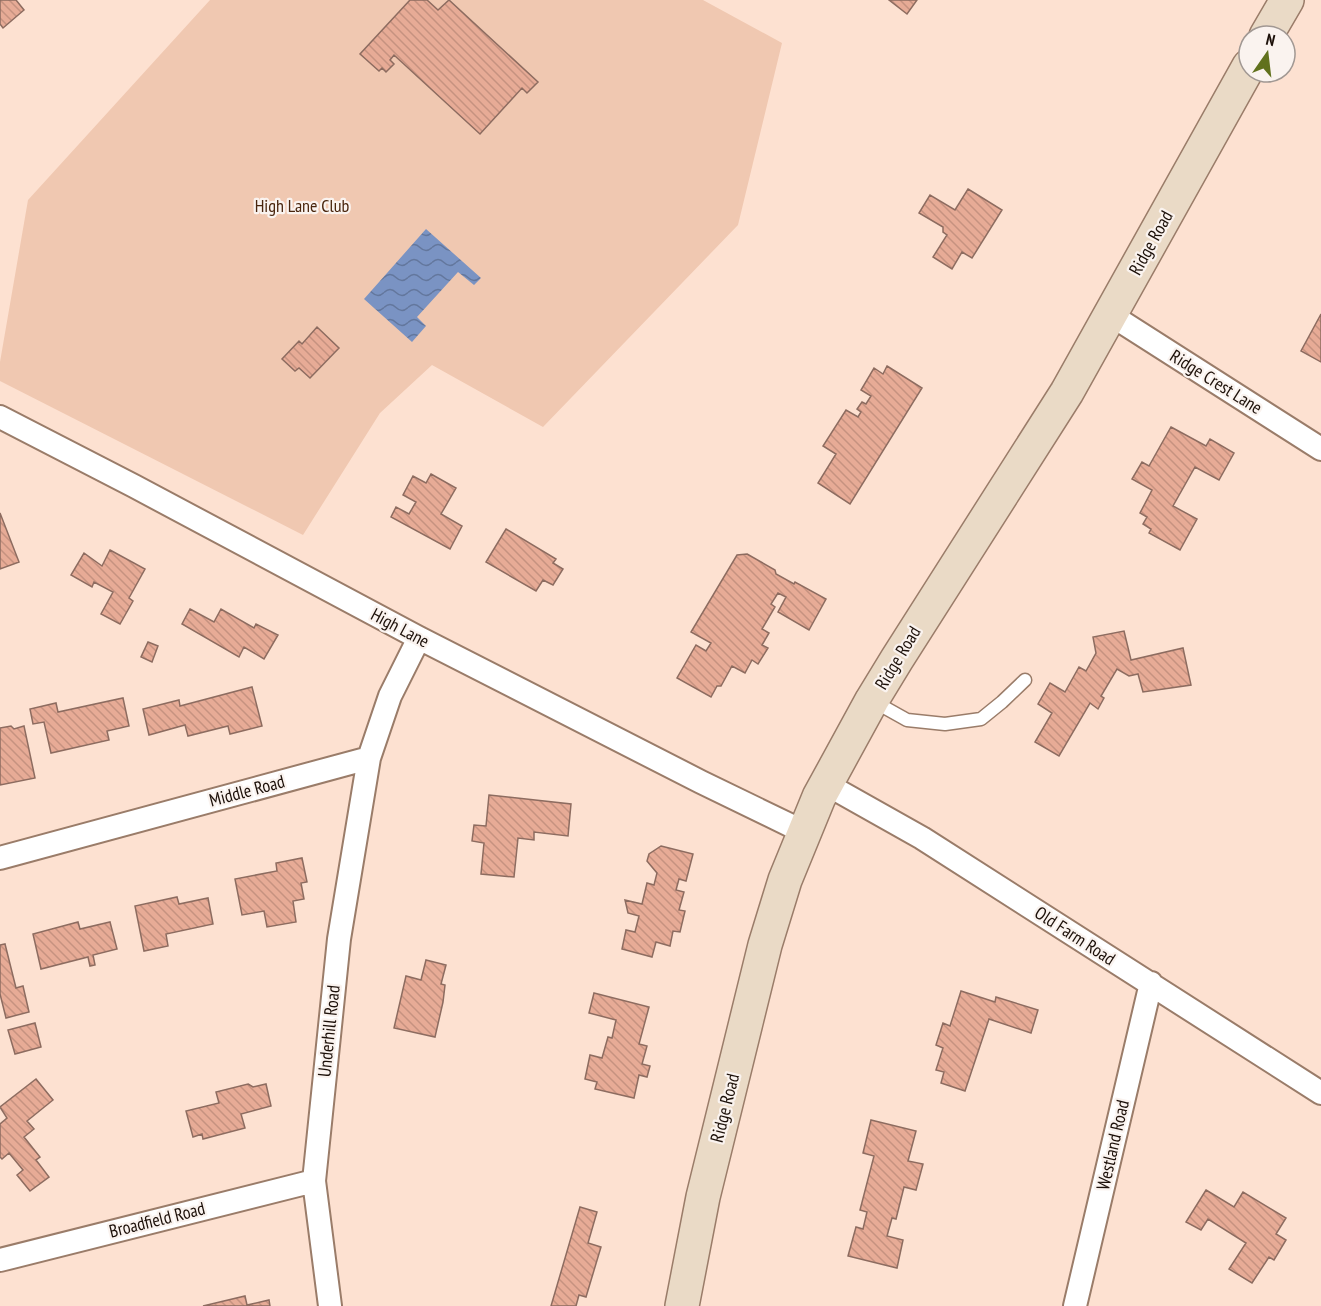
<svg xmlns="http://www.w3.org/2000/svg" width="1321" height="1306" font-family="'PT Sans Narrow',sans-serif">
<style>
.green{fill:#f0c8b1}
.water{fill:url(#water-waves)}
.building{fill:url(#building-back-hatch);stroke:#8d6c60;stroke-width:1.5}
.lines{fill:none;stroke-linecap:round;stroke-linejoin:round}
.service-casing{stroke:#9a7c69;stroke-width:15}
.minor-casing{stroke:#9a7c69;stroke-width:26}
.secondary-casing{stroke:#9a7c69;stroke-width:36}
.service{stroke:#fff;stroke-width:12}
.minor{stroke:#fff;stroke-width:22}
.secondary{stroke:#eadac6;stroke-width:33}
.labels{text-anchor:middle;stroke-width:4.5;stroke-linejoin:round;paint-order:stroke}
.park-label{font-size:18px;fill:#49250d;stroke:#faf3ef}
.street-label{font-size:18px;fill:#1c1009;stroke:#faf3ef}
</style>
<defs>
<pattern id="water-waves" width="16" height="10" patternUnits="userSpaceOnUse" patternTransform="scale(1.5)"><rect width="16" height="10" fill="#7a93c3"/><path d="M0 5q4-4 8 0t8 0" fill="none" stroke="#63779d"/></pattern>
<pattern id="building-back-hatch" width="6" height="6" patternUnits="userSpaceOnUse" patternTransform="scale(1.5)"><rect width="6" height="6" fill="#e7ab96"/><path d="M-1 5l2 2M0 0l6 6M5-1l2 2" fill="none" stroke="#c69280"/></pattern>
</defs>
<rect width="100%" height="100%" fill="#fde1d1"/>
<path class="green" d="M210 0H703L782 43 738 225 543 427 432 365 380 413 303 535 0 381V362L28 200Z"/>
<path class="water" d="M426 229 481 278 474 285 458 272 417 317 426 326 412 342 364 299Z"/>
<path class="building" d="M0 0H16L24 10 3 28 0 24Z
M410 0H427L438 10 449 0 538 82 527 93 522 88 480 134 394 55 390 60 394 64 386 72 382 68 379 71 360 54Z
M889 0H917L907 14Z
M968 189 1002 210 972 258 962 252 952 269 933 257 947 235 943 232V227L919 213 930 195 955 210Z
M1321 314V362L1301 351Z
M317 327 339 348 310 378 299 368 295 371 282 359 299 341 302 344Z
M887 366 922 388 850 504 818 483 836 454 823 446 846 410 858 417 861 412 857 409 862 402 866 404 871 396 861 390 874 368 883 374Z
M1171 427 1206 446 1210 439 1234 453 1219 480 1195 467 1173 506 1197 519 1180 550 1149 533 1151 529 1143 524 1147 517 1140 513 1152 490 1132 479 1142 462 1149 466Z
M431 474 456 488 441 514 462 526 450 549 391 517 396 507 409 514 416 502 403 495 413 476 426 483Z
M0 513 19 562 0 569Z
M506 529 556 559 553 563 563 569 553 585 543 580 536 591 486 562Z
M110 550 145 569 129 598 133 601 120 624 101 614 113 592 94 582 92 587 71 575 84 553 102 566Z
M747 554 775 570 776 574 794 584 795 582 826 599 809 630 778 612 786 597 778 593 771 604 775 607 762 629 769 633 762 645 768 648 758 664 752 660 745 673 732 666 721 686H717L711 697 677 678 696 645 706 651 711 643 691 632 737 555Z
M190 609 214 622 221 609 254 628 256 624 278 635 264 659 244 647 239 657 182 624Z
M1124 631 1131 660 1183 648 1191 685 1143 692 1138 674 1129 676 1117 669 1101 696 1104 698 1098 709 1090 703 1059 756 1035 742 1052 713 1038 704 1050 683 1065 692 1079 667 1086 671 1096 653 1093 637Z
M148 642 158 646 152 662 141 657Z
M252 687 262 726 230 734 228 726 188 736 185 725 149 735 143 709 179 700 180 706Z
M123 698 129 726 107 731 109 740 51 753 44 722 33 724 30 709 56 703 58 712Z
M11 726 14 729 24 726 35 778 0 785V728Z
M489 795 571 804 568 836 534 832V840L518 838 514 877 481 874 484 843 472 841 474 825 486 826Z
M661 846 693 854 686 881 679 879 676 890 684 892 679 910 685 911 680 932 673 931 670 946 656 942 652 957 622 949 626 930 635 932 639 916 628 913 625 900 642 904 647 883 654 885 657 873 647 861 649 854Z
M302 858 307 882 301 883 304 899 293 901 296 922 267 927 264 911 242 915 235 879 277 871 276 863Z
M177 897 179 904 208 898 213 924 166 934 168 946 144 951 135 906Z
M78 922 80 929 110 922 117 949 93 955 95 965 90 966 88 957 41 969 33 934Z
M5 944 16 988 23 986 29 1012 6 1018 0 994V945Z
M426 960 446 965 441 984 445 985 443 1002 435 1037 394 1028 406 976 421 980Z
M961 991 995 1002 996 997 1038 1010 1031 1033 989 1019 965 1091 941 1083 944 1072 936 1070 943 1048 936 1045 943 1023 950 1026Z
M594 993 649 1007 639 1044 647 1046 642 1064 650 1066 647 1077 639 1075 634 1098 595 1089 597 1082 585 1079 590 1055 602 1058 608 1037 612 1038 616 1020 589 1013Z
M35 1023 41 1047 15 1054 8 1030Z
M36 1079 53 1100 27 1121 34 1129 24 1137 40 1157 36 1160 49 1177 30 1191 17 1175 23 1170 9 1153 2 1159 0 1157V1124L7 1118 0 1107Z
M248 1084 253 1087 266 1084 271 1106 241 1114 245 1128 203 1139 202 1134 193 1137 186 1111 219 1103 216 1092Z
M871 1120 916 1131 908 1161 923 1164 916 1190 904 1187 896 1219 892 1218 887 1236 903 1240 897 1268 848 1256 856 1227 863 1229 867 1212 860 1210 874 1156 863 1153Z
M1206 1190 1234 1207 1243 1192 1286 1218 1276 1234 1286 1240 1274 1260 1269 1257 1252 1283 1229 1269 1246 1243 1208 1219 1201 1230 1186 1222Z
M580 1207 597 1212 588 1243 601 1247 586 1297 579 1295 576 1306H551Z
M245 1296 247 1305 269 1300 270 1306H203Z"/>
<g class="lines">
<g class="service-casing">
<path id="service" d="M873 701 907 720 945 724 981 719 1002 702 1025 680"/>
</g>
<g class="minor-casing">
<path id="minor" d="M1111 315 1321 449
M0 417 134 486 419 638 701 782 804 832
M826 784 922 838 1321 1093
M0 858 369 758 390 696 419 638
M0 1260 314 1181
M330 1306 314 1181 339 939 369 758
M1075 1306 1151 983"/>
</g>
<g class="secondary-casing">
<path id="secondary" d="M1266 36 1287 0
M682 1306 703 1197 765 945 785 880 819 797 872 700 897 659 1067 392 1249 66"/>
</g>
<use href="#service" class="service"/>
<use href="#minor" class="minor"/>
<use href="#secondary" class="secondary"/>
</g>
<g class="labels">
<g class="park-label">
<text x="302" y="212">High Lane Club</text>
</g>
<g class="street-label">
<text transform="translate(1151 243) rotate(-61)" y="6">Ridge Road</text>
<text transform="translate(1216 382) rotate(32)" y="6">Ridge Crest Lane</text>
<text transform="translate(400 628) rotate(28)" y="6">High Lane</text>
<text transform="translate(898 658) rotate(-59)" y="6">Ridge Road</text>
<text transform="translate(247 791) rotate(-15)" y="6">Middle Road</text>
<text transform="translate(1075 936) rotate(33)" y="6">Old Farm Road</text>
<text transform="translate(329 1031) rotate(-84)" y="6">Underhill Road</text>
<text transform="translate(725 1108) rotate(-76)" y="6">Ridge Road</text>
<text transform="translate(1113 1145) rotate(-77)" y="6">Westland Road</text>
<text transform="translate(157 1220) rotate(-14)" y="6">Broadfield Road</text>
</g>
</g>
<g transform="translate(1267 54) rotate(14)"><circle r="28" fill="#faf3ef" stroke="#a19893" stroke-width="1.5"/>
<path d="M0-4.5L10 22L0 15L-10 22Z" fill="#61711d"/>
<text y="-9" font-size="16" font-weight="bold" text-anchor="middle" fill="#1c1009">N</text>
</g>
</svg>
